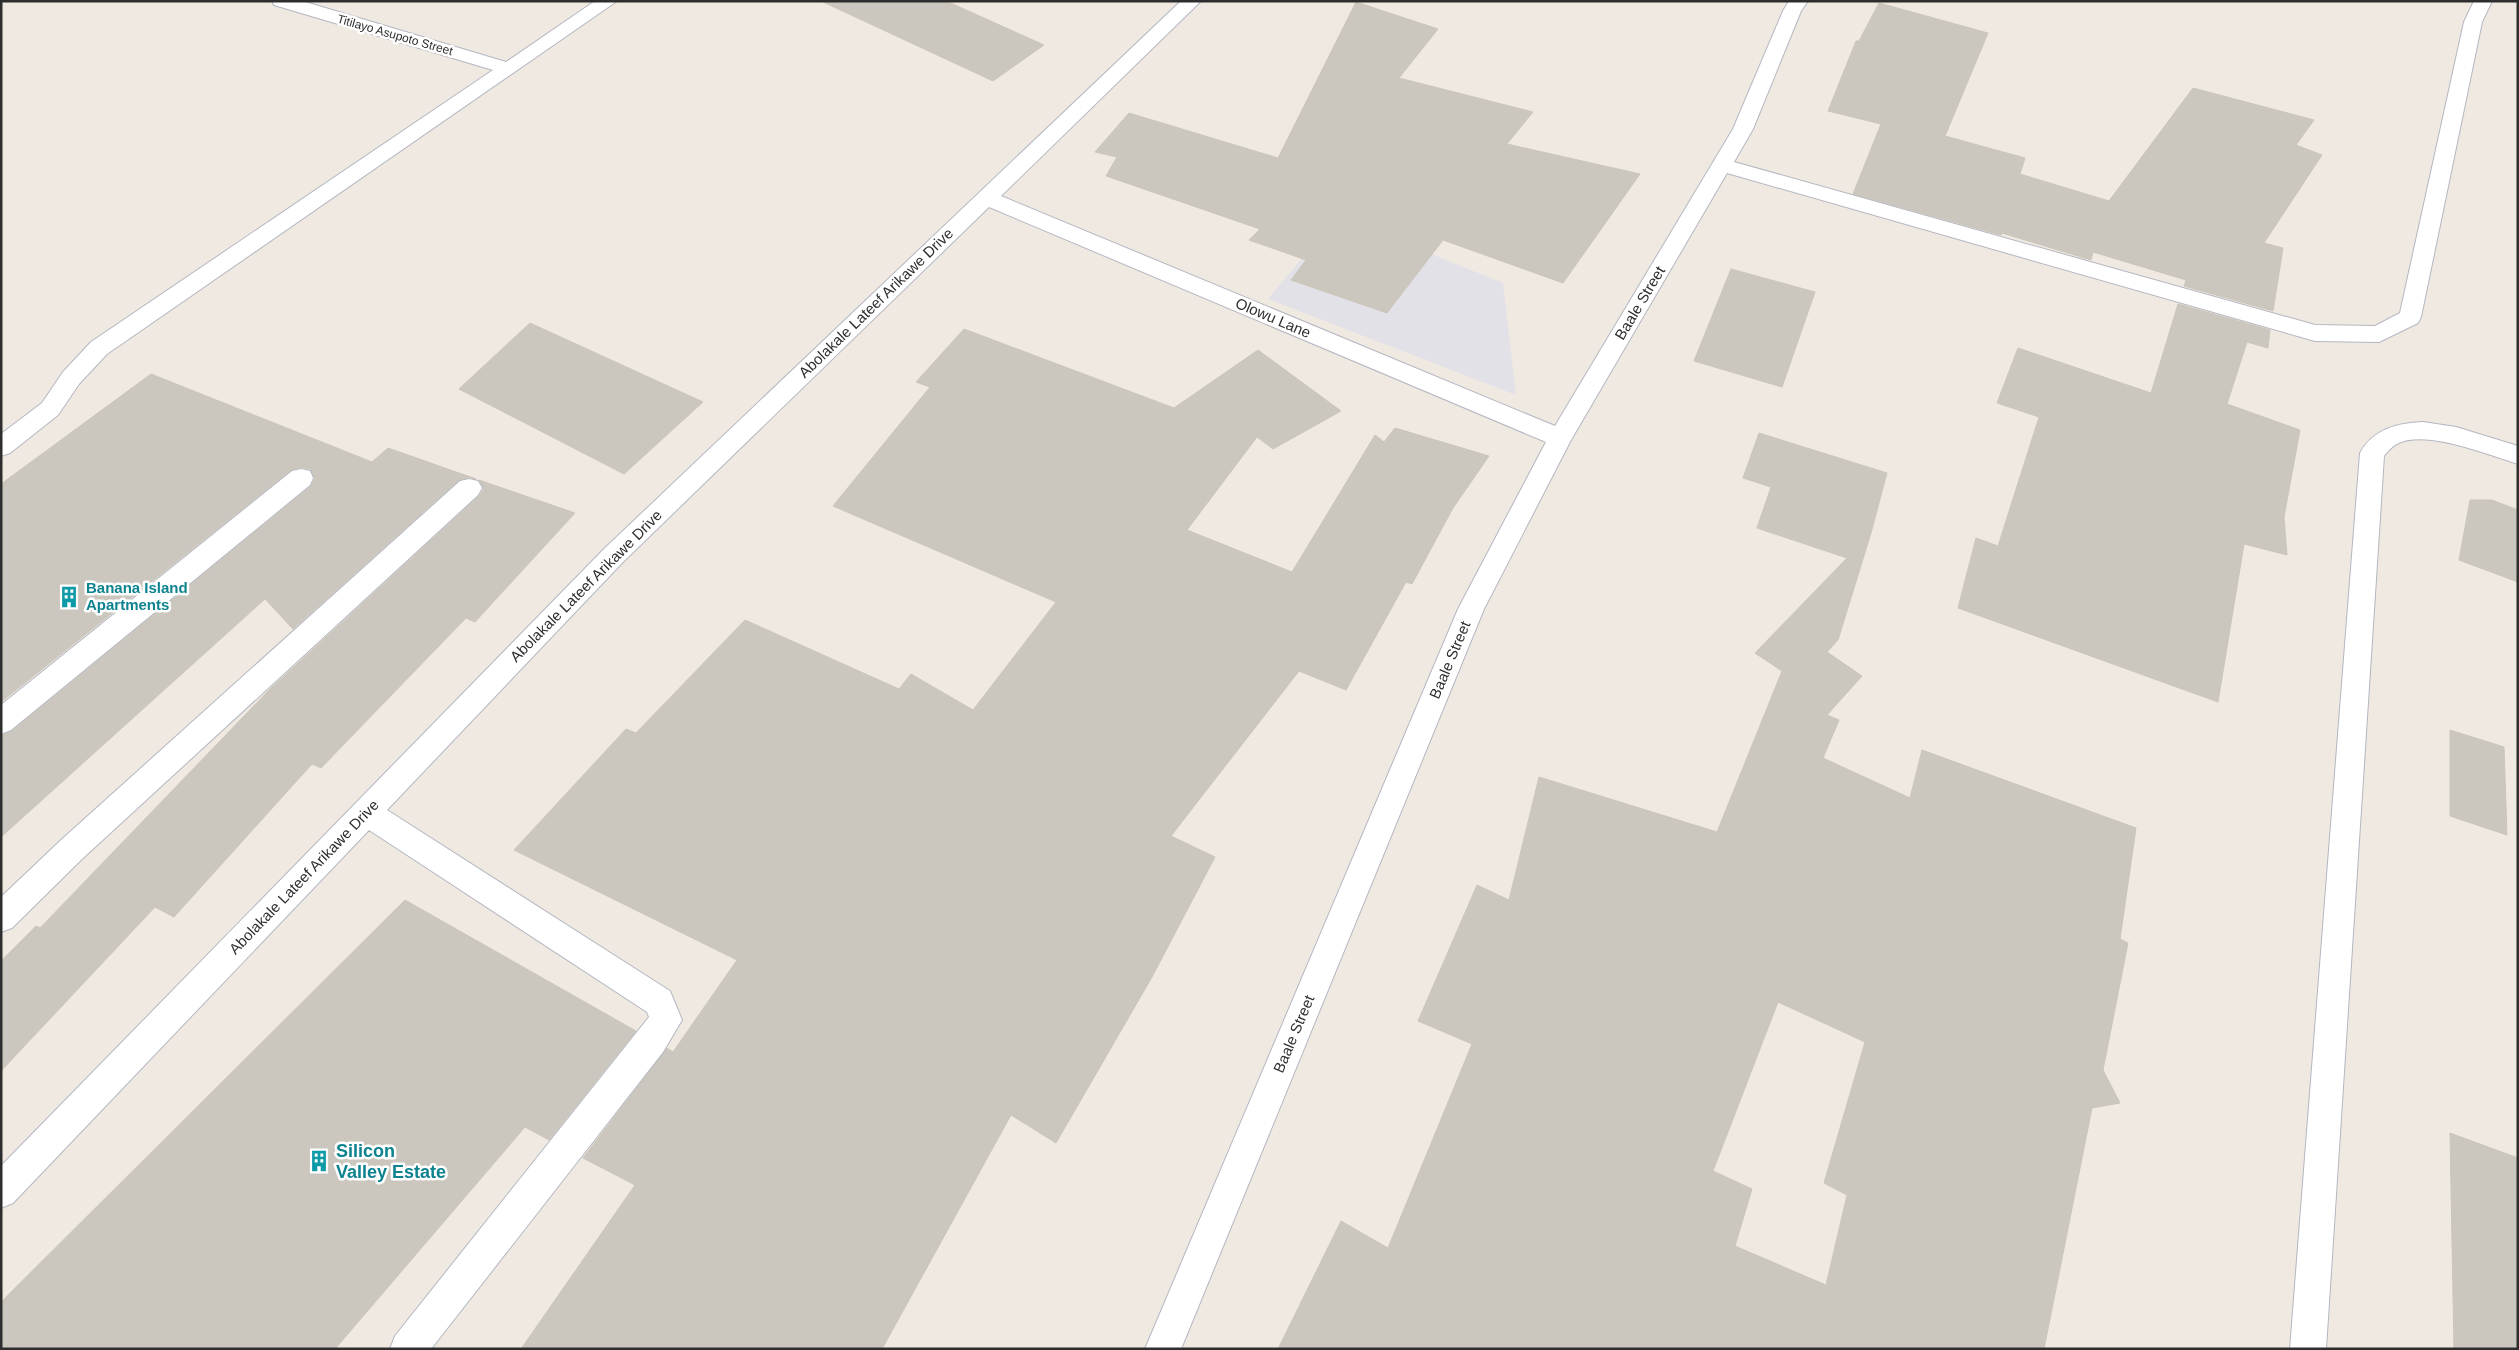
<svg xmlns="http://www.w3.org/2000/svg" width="2519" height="1350" font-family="Helvetica,sans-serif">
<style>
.industrial{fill:#e3e1e8}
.building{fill:#cbc7bf;stroke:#cbc5ba;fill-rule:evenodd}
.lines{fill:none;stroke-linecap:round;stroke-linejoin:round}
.minor-casing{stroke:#b4b7c1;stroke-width:2}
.minor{fill:#fff;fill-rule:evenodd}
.labels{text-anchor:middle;stroke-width:5;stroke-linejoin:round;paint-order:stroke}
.far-street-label{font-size:12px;fill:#2e2e2e;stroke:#fff}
.street-label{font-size:15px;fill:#2e2e2e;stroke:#fff}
.culture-label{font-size:15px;font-weight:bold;fill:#0d838f;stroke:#fff;text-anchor:start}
.near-culture-label{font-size:18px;font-weight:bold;fill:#0d838f;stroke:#fff;text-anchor:start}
</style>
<rect width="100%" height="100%" fill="#efe9e1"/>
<path class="industrial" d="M1340 213 1441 258 1503 283 1516 395 1268 299Z"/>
<path class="building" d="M821 1H946L1044 45 993 81Z
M1356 2 1438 29 1399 78 1533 112 1507 144 1640 174 1563 283 1443 240 1387 313 1291 280 1306 260 1249 240 1260 229 1106 176 1117 157 1095 152 1129 113 1278 158Z
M1879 3 1988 33 1945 136 2025 158 2020 174 2109 201 2193 88 2314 120 2296 145 2322 155 2264 243 2283 248 2273 311 2184 286 2186 280 2093 252 2091 260 2002 233 2001 235 1853 194 1881 124 1828 111 1856 41H1859Z
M1731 269 1815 292 1782 387 1694 361Z
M2178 304 2270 330 2268 348 2247 342 2227 404 2300 430 2284 517 2287 555 2244 544 2218 702 1958 608 1976 538 1998 546 2039 417 1997 403 2018 348 2151 393Z
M530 323 703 402 624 474 459 389Z
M964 329 1174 408 1258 350 1341 411 1273 449 1257 437 1187 530 1292 572 1375 435 1384 442 1395 428 1489 456 1453 508 1412 584 1406 582 1346 690 1299 671 1171 836 1215 857 1152 977 1056 1143 1011 1115 882 1349H521L635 1185 583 1158 667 1048 673 1052 737 960 514 850 626 729 636 733 745 620 899 689 911 674 973 710 1056 602 833 506 930 387 916 382Z
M151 374 372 462 388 448 476 479 469 477 459 480 293 629 265 599 1 837V736L12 731 311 486 315 479 310 469 301 467 291 470 1 702V484Z
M1759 433 1887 473 1871 533 1838 640 1827 652 1862 676 1827 715 1839 720 1823 758 1910 798 1922 750 2136 828 2120 939 2128 943 2103 1070 2120 1103 2092 1108 2044 1349H1278L1341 1221 1388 1248 1472 1044 1418 1021 1477 885 1509 900 1539 777 1717 832 1782 671 1755 653 1847 558 1757 528 1771 487 1743 478ZM1778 1002 1865 1042 1824 1183 1847 1195 1826 1285 1735 1246 1752 1189 1713 1171Z
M479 480 575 513 475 622 466 618 321 768 312 764 174 917 155 907 1 1071V961L36 926 40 928 272 687 479 496 484 489Z
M2470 500H2492L2518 510V582L2459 560Z
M2450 730 2504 747 2507 835 2450 816Z
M405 900 636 1031 549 1140 525 1127 335 1349H1V1302Z
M2450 1133 2518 1158V1349H2454Z"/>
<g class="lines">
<g class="minor-casing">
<path id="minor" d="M272 1H302L506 62 595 1H617L107 354 79 384 58 415 10 453 1 456V434L42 403 63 372 91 342 493 70 274 5Z
M1181 1H1201L1001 196 1555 426 1733 129 1783 11 1789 1H1808L1801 11 1753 129 1734 162 2315 325 2375 326 2400 313 2464 22 2474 1H2492L2482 22 2421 317 2418 323 2379 342 2315 341 1727 173 1571 440 1484 609 1181 1349H1145L1458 609 1546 442 989 207 622 563 387 810 670 991 682 1020 663 1052 431 1349H390L395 1336 649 1017 647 1012 369 830 13 1203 1 1208V1166L604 549Z
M2423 422 2456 427 2518 446V464C2489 455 2427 430 2399 443 2393 445 2388 451 2384 456L2326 1349H2290L2360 453C2373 429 2397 423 2423 422Z
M301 469 310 471 313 478 310 485 11 730 1 734V705L292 471Z
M469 479 478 481 482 488 478 495 82 859 12 928 1 932V897L60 841 460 481Z"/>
</g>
<use href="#minor" class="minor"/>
</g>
<defs>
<g id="building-bare" transform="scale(1.725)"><path d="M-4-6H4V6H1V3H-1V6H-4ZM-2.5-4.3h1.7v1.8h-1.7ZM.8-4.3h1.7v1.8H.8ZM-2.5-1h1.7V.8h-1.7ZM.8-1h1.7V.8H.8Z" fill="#0f9aa8" stroke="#fff" stroke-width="2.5" paint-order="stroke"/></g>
</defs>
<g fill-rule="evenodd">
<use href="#building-bare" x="69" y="597"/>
<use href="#building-bare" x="319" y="1161"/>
</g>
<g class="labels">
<g class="far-street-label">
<text transform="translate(395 35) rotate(16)" y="4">Titilayo Asupoto Street</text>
</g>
<g class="street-label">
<text transform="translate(876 303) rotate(-44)" y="5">Abolakale Lateef Arikawe Drive</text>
<text transform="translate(1640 303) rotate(-59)" y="5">Baale Street</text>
<text transform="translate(1273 318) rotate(23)" y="5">Olowu Lane</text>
<text transform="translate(586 586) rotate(-45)" y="5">Abolakale Lateef Arikawe Drive</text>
<text transform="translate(1450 660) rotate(-67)" y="5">Baale Street</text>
<text transform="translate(304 877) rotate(-46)" y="5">Abolakale Lateef Arikawe Drive</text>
<text transform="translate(1294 1034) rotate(-67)" y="5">Baale Street</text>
</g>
<g class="culture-label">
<text x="86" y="593">Banana Island<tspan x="86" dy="17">Apartments</tspan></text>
</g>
<g class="near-culture-label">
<text x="336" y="1157">Silicon<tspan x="336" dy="21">Valley Estate</tspan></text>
</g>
</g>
<rect width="2519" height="1350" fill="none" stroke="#2e2e2e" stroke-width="5"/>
</svg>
